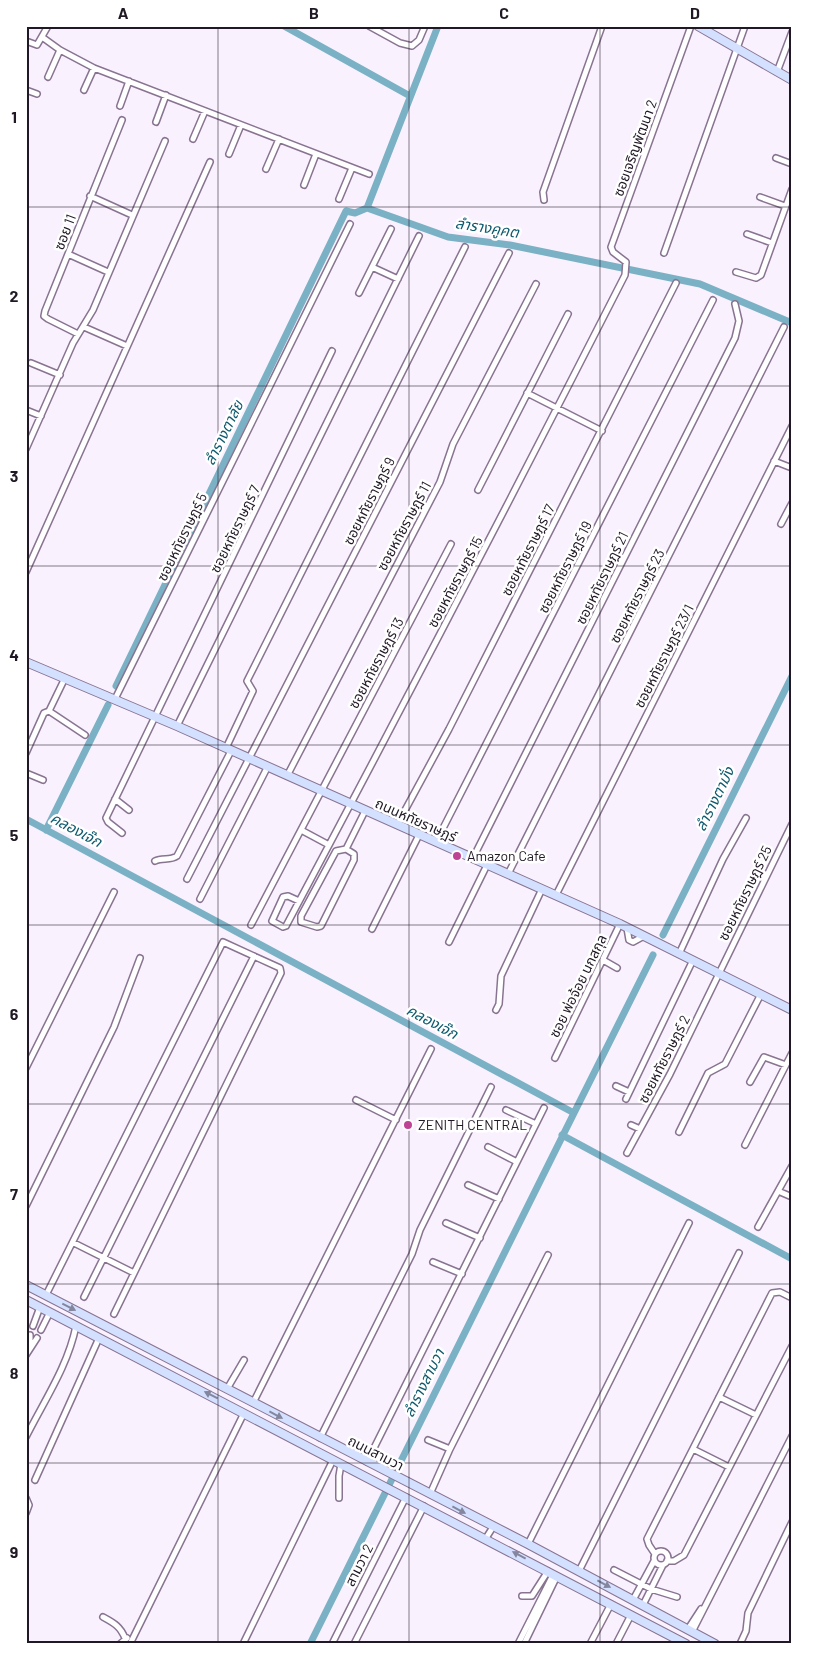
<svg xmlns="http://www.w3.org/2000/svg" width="818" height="1670" viewBox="0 0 818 1670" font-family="Barlow,'Noto Sans Thai',sans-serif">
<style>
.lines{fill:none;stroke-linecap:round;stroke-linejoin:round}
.canal{stroke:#7bb1c4;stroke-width:7}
.street-casing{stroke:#887491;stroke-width:8}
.secondary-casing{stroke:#887491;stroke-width:10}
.street{stroke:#fff;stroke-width:5}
.secondary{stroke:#d4e0ff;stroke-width:8}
.oneway{fill:#83869c}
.grid{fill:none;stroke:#201824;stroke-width:1;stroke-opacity:0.55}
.poi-dot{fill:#be4395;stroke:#fff;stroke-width:2}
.labels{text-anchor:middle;stroke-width:5;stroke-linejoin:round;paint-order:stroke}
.street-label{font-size:14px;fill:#201824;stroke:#fff}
.poi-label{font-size:14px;fill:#201824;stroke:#fff;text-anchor:start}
.water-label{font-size:15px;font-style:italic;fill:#0f5a6e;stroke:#fff}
.neatline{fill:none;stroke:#201824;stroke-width:2}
.grid-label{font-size:16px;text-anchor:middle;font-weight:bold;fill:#201824}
</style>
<rect width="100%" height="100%" fill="#faf1fe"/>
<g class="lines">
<path class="canal" d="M284 26 410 96
M438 26 367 208 448 237 510 245 700 284 792 323
M116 686 346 211 355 213 367 208
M26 819 574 1113 310 1644
M46 830 108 705
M663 935 792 676
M574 1113 653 955
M562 1135 792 1259"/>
<defs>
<path id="street" d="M369 26 400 43 412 46 419 40 425 26
M42 37 60 50 94 68 369 174
M26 41 37 45 48 26
M777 72 792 32
M48 77 60 50
M26 90 37 94
M84 90 94 68
M120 106 129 81
M156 122 166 95
M193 139 205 111
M229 154 241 125
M776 158 792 164
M266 169 279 139
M304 185 316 154
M90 196 132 215
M760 197 785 206
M339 199 352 168
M544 200 543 192 602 26
M747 234 772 243
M664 253 745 26
M68 254 108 272
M372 267 398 279
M736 272 756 278 761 275 792 189
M359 293 391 229
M84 327 127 346
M78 334 48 319 44 316 45 311 122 120
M31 363 60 375
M527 393 602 431
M26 410 41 416
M26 449 73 343 93 310 165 141
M774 461 792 468
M478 490 568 314
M781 524 792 503
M26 572 210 162
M115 699 350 224
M49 711 85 735
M177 726 419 236
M226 748 253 691 247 681 465 247
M26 753 44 713 49 711 65 678
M26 773 43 780
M287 776 440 482 453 444 536 284
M115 799 129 810
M397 825 449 729 676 283
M301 830 329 845
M122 833 108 822 106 818 332 351
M436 842 713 300
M346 849 354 854V860L321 926 317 927 301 922V916L336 851Z
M346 849 365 811
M473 858 735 338 739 321 735 304
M155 861C162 857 170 861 177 856L231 751
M508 874 784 327
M187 879 509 253
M556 895 792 426
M200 899 267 768
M299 901 288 896 283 897 272 921 283 927 286 926C401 710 514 493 625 275L626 262 613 252 611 247 691 26
M251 925 451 544
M627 928 629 940 633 942 644 936
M372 929 419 835
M449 942 487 865
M679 954 723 859 746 818
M603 960 617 968
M496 1010 499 1004 501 976 542 889
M555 1058 620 924
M26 1068 114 892
M750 1082 764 1057 786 1065
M616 1086 629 1092
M626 1099 693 960
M356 1100 396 1120
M506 1110 536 1124
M631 1125 640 1129
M679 1132 708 1073 725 1064 761 994
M745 1145 792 1053
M488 1147 517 1162
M627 1153 670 1074 792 824
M468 1185 499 1199
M778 1191 792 1197
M26 1206 114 1027 140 958
M446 1223 480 1238
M758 1227 792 1166
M74 1243 134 1273
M433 1262 462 1274
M46 1295 223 942 280 968 281 973 114 1314
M84 1297 254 956
M33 1326 40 1307
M41 1330 50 1312
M30 1347V1335
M26 1355 37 1338
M227 1389 244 1360
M719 1397 756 1415
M253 1403 431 1049
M26 1437C44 1401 68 1366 76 1326
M320 1438 412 1254 420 1230 491 1087
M428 1440 450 1449 430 1494
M450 1449 548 1255
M693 1449 729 1467
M367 1462 544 1108
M35 1480 99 1338
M26 1498 29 1505 26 1513
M339 1498V1476L341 1464
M486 1538 493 1527
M528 1544 689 1223
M654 1558a7 7 0 1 1 14 0a7 7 0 1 1-14 0Z
M655 1554 649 1545 647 1539 772 1293 780 1292 792 1298
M667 1561H674L684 1555 792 1346
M614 1570 651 1589 677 1597
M579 1571 739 1253
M522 1596H532L548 1571
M633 1600 654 1561
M643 1605 663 1565
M103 1617C114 1623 120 1626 125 1638
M688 1629 701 1609
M692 1632 792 1436
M120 1644 127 1638
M130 1644 244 1413
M243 1644 333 1460
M332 1644 406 1497
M354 1644 424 1506
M518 1644 553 1575
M524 1644 557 1576
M590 1644 611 1604
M616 1644 631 1615
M740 1644 746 1631 748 1613 792 1522"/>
<path id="secondary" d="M698 26 792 80
M26 662 177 726 620 924 792 1010
M26 1285 528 1544 715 1644
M26 1300 686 1644"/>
</defs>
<use href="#street" class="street-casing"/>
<use href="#secondary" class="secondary-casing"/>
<use href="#street" class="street"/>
<use href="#secondary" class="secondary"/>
</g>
<defs><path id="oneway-solid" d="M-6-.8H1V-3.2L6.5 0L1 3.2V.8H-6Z" transform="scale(1.25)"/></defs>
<g class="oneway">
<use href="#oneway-solid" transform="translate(69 1307) rotate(27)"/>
<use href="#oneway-solid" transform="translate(211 1395) rotate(-153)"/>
<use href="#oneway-solid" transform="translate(276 1415) rotate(28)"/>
<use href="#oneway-solid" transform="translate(459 1510) rotate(28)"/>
<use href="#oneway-solid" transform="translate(519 1555) rotate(-152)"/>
<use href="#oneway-solid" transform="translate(604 1584) rotate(28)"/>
</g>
<path class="grid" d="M218 26V1644M409 26V1644M600 26V1644M26 207H792M26 386H792M26 566H792M26 745H792M26 925H792M26 1104H792M26 1284H792M26 1463H792"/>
<g class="poi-dot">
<circle cx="457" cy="856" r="5"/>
<circle cx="408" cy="1125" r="5"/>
</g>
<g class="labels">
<g class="street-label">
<text transform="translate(635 148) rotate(-70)" y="5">ซอยเจริญพัฒนา 2</text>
<text transform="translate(65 232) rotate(-69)" y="5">ซอย 11</text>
<text transform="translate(369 501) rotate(-63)" y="5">ซอยหทัยราษฎร์ 9</text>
<text transform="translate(404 526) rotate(-62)" y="5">ซอยหทัยราษฎร์ 11</text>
<text transform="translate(235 529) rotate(-64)" y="5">ซอยหทัยราษฎร์ 7</text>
<text transform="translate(182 537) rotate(-64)" y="5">ซอยหทัยราษฎร์ 5</text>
<text transform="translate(528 550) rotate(-63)" y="5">ซอยหทัยราษฎร์ 17</text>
<text transform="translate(565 567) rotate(-63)" y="5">ซอยหทัยราษฎร์ 19</text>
<text transform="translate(602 578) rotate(-64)" y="5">ซอยหทัยราษฎร์ 21</text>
<text transform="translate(455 582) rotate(-62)" y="5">ซอยหทัยราษฎร์ 15</text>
<text transform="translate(637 596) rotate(-63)" y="5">ซอยหทัยราษฎร์ 23</text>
<text transform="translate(664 656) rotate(-63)" y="5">ซอยหทัยราษฎร์ 23/1</text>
<text transform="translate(376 663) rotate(-62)" y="5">ซอยหทัยราษฎร์ 13</text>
<text transform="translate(416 820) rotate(24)" y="5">ถนนหทัยราษฎร์</text>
<text transform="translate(745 893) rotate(-64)" y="5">ซอยหทัยราษฎร์ 25</text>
<text transform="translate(578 986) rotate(-64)" y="5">ซอย พ่อจ้อย นกสกุล</text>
<text transform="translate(664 1059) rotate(-63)" y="5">ซอยหทัยราษฎร์ 2</text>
<text transform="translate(376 1453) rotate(27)" y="5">ถนนสามวา</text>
<text transform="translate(359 1565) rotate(-63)" y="5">สามวา 2</text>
</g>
<g class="poi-label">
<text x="467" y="861">Amazon Cafe</text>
<text x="418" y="1130">ZENITH CENTRAL</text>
</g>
<g class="water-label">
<text transform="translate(487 228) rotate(9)" y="5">ลำรางคูคต</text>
<text transform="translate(224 433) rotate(-64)" y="5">ลำรางตาลัย</text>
<text transform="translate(715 799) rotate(-64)" y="5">ลำรางตามั่ง</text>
<text transform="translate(76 830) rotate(28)" y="5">คลองเจ๊ก</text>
<text transform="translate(432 1022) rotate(28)" y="5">คลองเจ๊ก</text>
<text transform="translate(424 1383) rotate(-64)" y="5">ลำรางสามวา</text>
</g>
</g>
<rect width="818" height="1670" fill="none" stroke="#ffffff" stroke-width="55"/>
<rect x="28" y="28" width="762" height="1614" class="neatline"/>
<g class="grid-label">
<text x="123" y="19">A</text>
<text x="314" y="19">B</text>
<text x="504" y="19">C</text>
<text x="695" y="19">D</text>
<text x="14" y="123">1</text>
<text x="14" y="302">2</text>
<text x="14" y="482">3</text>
<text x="14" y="661">4</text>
<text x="14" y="841">5</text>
<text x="14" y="1020">6</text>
<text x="14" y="1200">7</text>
<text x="14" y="1379">8</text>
<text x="14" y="1558">9</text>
</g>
</svg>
